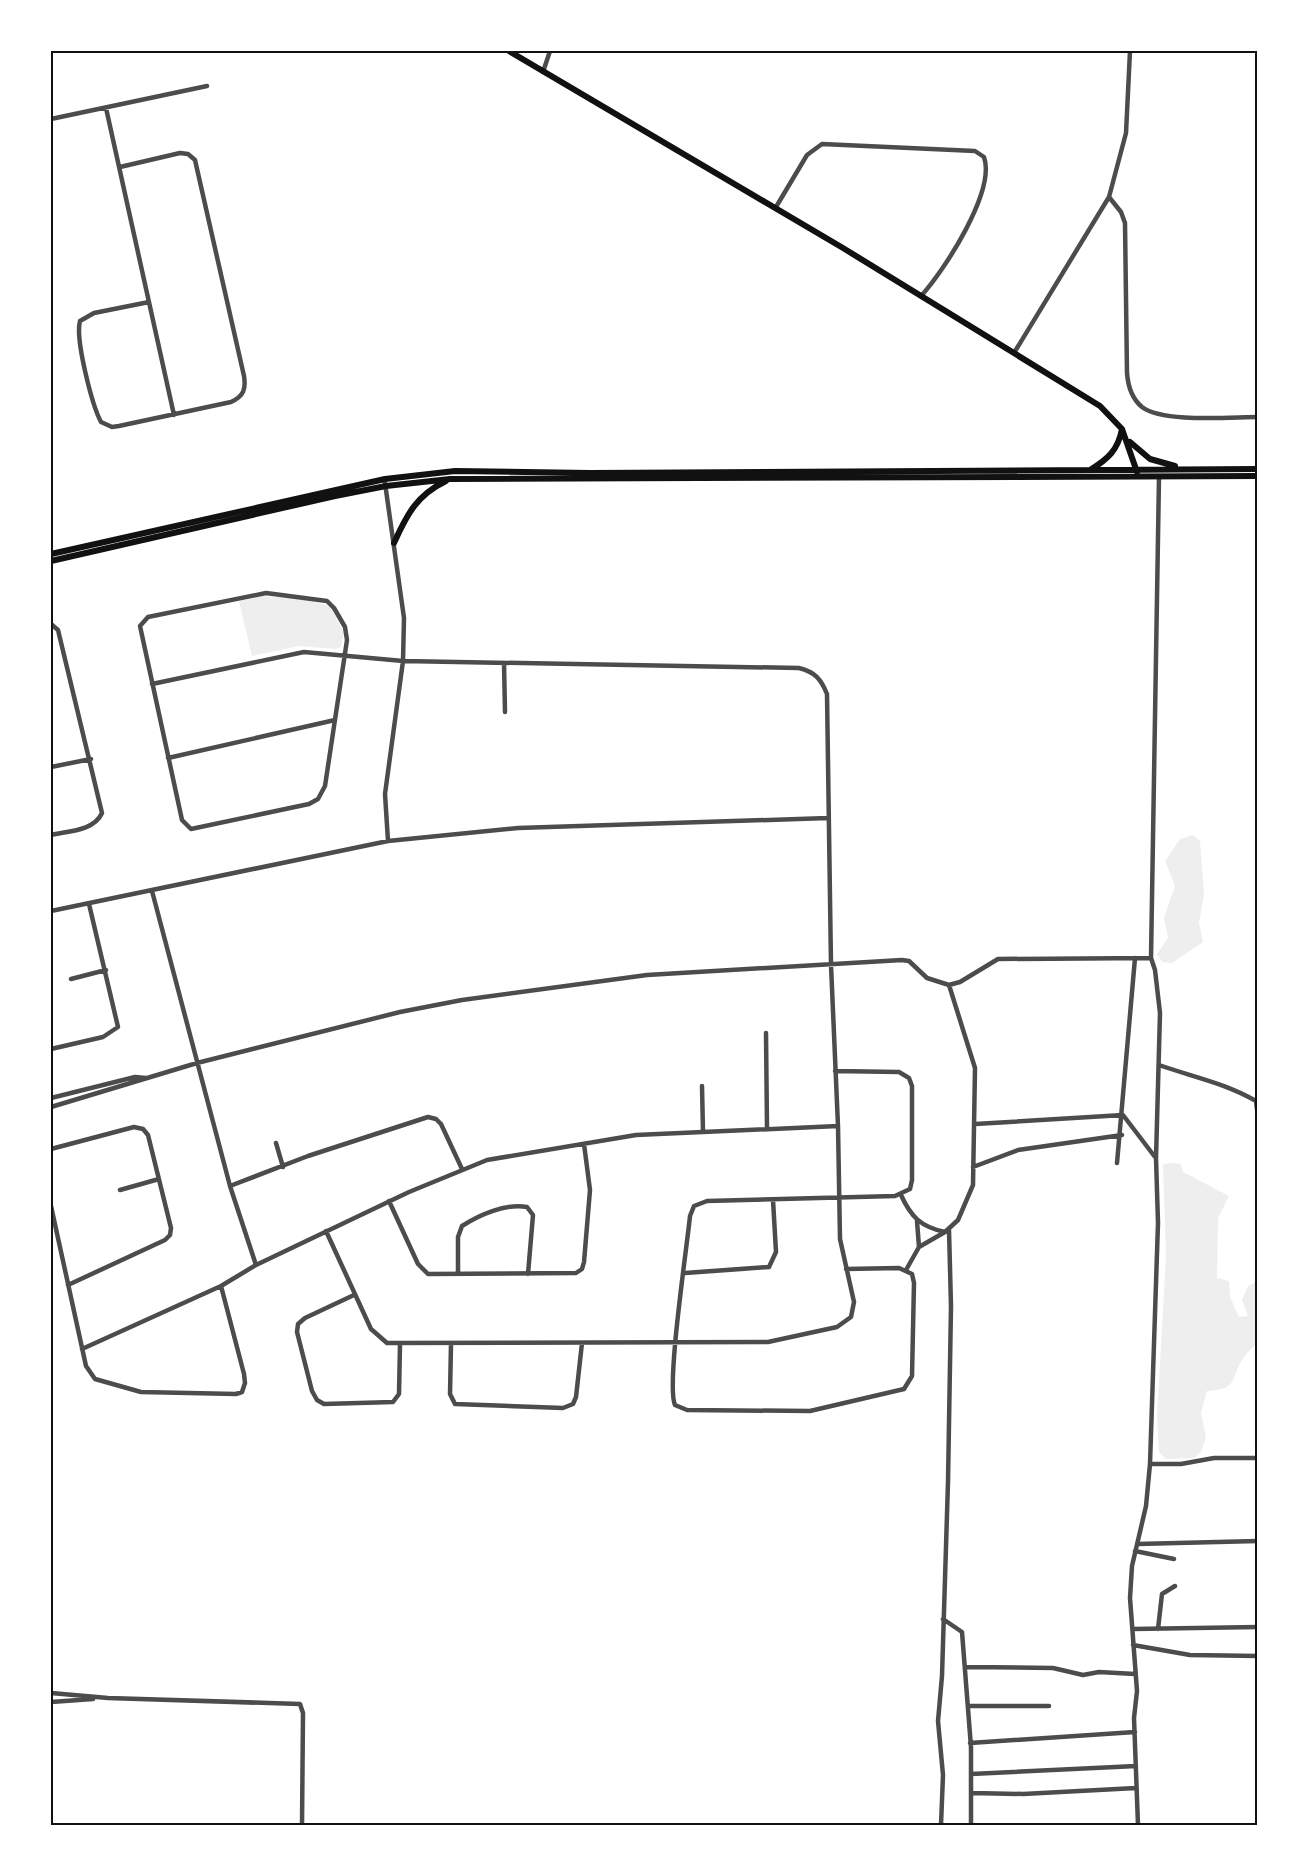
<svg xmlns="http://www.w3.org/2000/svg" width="1309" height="1876" viewBox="0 0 1309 1876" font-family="'Alegreya Sans',sans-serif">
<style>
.green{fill:#eee}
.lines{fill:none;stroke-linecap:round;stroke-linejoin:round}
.minor{stroke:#4c4c4c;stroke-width:4.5}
.secondary{stroke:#111;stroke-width:6}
.neatline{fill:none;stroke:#111;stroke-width:2}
</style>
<rect width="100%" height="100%" fill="#fff"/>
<path class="green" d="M259 596 300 598 330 606 344 633 341 647 335 649 299 646 252 656 239 601Z
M1193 835 1200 841 1204 894 1199 923 1203 942 1172 963 1162 962 1157 954 1168 938 1164 918 1175 886 1165 861 1180 839Z
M1173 1163 1181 1164 1183 1172 1229 1196 1218 1218 1217 1278 1229 1281 1230 1297 1239 1317 1248 1316 1242 1300 1248 1286 1258 1281V1342C1254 1347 1248 1351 1245 1356 1229 1377 1241 1389 1207 1391L1201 1413 1206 1437 1201 1452 1194 1458 1166 1459 1159 1452 1157 1417 1166 1256 1163 1164Z"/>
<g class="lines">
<path class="minor" d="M543 72 550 51
M106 108 174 415
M51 119 207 86
M120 167 180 153 188 154 195 160 244 376C246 389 244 396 231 402L119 426 112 427 101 422C92 405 75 339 80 321L94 313 149 302
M1109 197 1121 212 1125 223 1127 373C1128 386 1131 398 1142 407 1163 423 1230 417 1258 417
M776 207 807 155 822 144 975 151 984 157C996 191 944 271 921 296
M1014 353 1109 197 1126 133 1130 51
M385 483 404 618 403 661 385 794 388 841
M266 593 327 601 334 608 345 627 347 640 325 786 318 799 309 804 191 829 182 820 140 626 148 617Z
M51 624 58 630 102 813C94 831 68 831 51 835
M504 663 505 712
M152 684 304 652 403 661 799 668C815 672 821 679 827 694L831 965 838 1126 840 1239 854 1302 851 1317 837 1327 768 1342 387 1343 371 1329 326 1231
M168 758 335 720
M51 767 91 759
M152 891 230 1186 256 1265
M51 911 388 841 518 828 828 818
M71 979 106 970
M766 1033 767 1129
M51 1049 103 1037 118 1027 89 904
M1159 1065C1193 1077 1225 1083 1256 1101L1258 1117
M835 1071 899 1072 909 1078 912 1086V1180L910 1189 895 1196 707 1201 694 1206 690 1216C687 1247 666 1386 675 1405L687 1410 810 1411 904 1389 912 1376 914 1283 912 1274 899 1268 846 1269
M702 1086 703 1132
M51 1098 135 1077 146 1078
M51 1107 197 1063 400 1012 462 1000 647 975 902 960 909 961 927 978 949 985 960 982 998 959 1151 958
M975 1124 1123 1115 1155 1157
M276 1143 283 1167
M51 1149 134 1127 143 1129 148 1135 171 1228 170 1235 165 1240 68 1285
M1117 1163 1135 958
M973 1167 1018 1150 1122 1135
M230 1186 308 1156 428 1117 436 1119 441 1124 462 1169
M120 1190 159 1179
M901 1195C911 1217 921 1227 945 1232
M389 1201 418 1264 428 1274 576 1273 582 1269 584 1262 590 1190 584 1144
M51 1206 86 1366 95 1379 141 1392 236 1394 242 1392 245 1383 244 1374 221 1286
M917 1221 919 1247
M906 1270 919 1247 945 1232 958 1220 973 1185 975 1068 949 985
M685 1273 769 1267 776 1252 773 1200
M458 1274V1237L462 1226C479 1215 506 1203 527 1207L533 1215 528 1274
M354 1295 305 1318 298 1324 297 1332 312 1391 317 1400 324 1404 393 1402 399 1394 400 1344
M451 1344 450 1394 455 1404 563 1408 573 1404 576 1397 582 1343
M82 1349 221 1286 256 1265 409 1192 487 1160 636 1135 838 1126
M1150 1464H1181L1214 1458H1258
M1137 1544 1258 1541
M1135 1551 1174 1559
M943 1619 962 1632 971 1747V1825
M1133 1629 1258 1627
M1158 1629 1162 1594 1175 1586
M1133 1645 1190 1655 1258 1656
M966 1667 1053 1668 1083 1675 1099 1672 1135 1674
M51 1693 108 1698 300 1704 303 1713 302 1825
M51 1702 93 1699
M969 1706H1049
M970 1743 1135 1732
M971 1774 1136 1766
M972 1793 1023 1794 1136 1788
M941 1825 943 1775 938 1721 942 1676 948 1482 951 1306 949 1230
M1138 1825 1134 1718 1137 1691 1130 1598 1132 1566 1146 1506 1150 1464 1158 1223 1156 1158 1160 1013 1155 970 1151 958 1159 477"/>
<path class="secondary" d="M509 51 843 248 1100 406 1122 429 1137 472
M1130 442 1150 459 1175 466
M1090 470C1108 459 1118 450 1122 429
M394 543C407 514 417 495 446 481
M51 554 385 479 455 471 590 473 1258 469
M51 561 335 496 386 486 450 479 1258 476"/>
</g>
<rect width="1309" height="1876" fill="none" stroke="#ffffff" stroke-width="105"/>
<rect x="52" y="52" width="1204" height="1772" class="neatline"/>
</svg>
